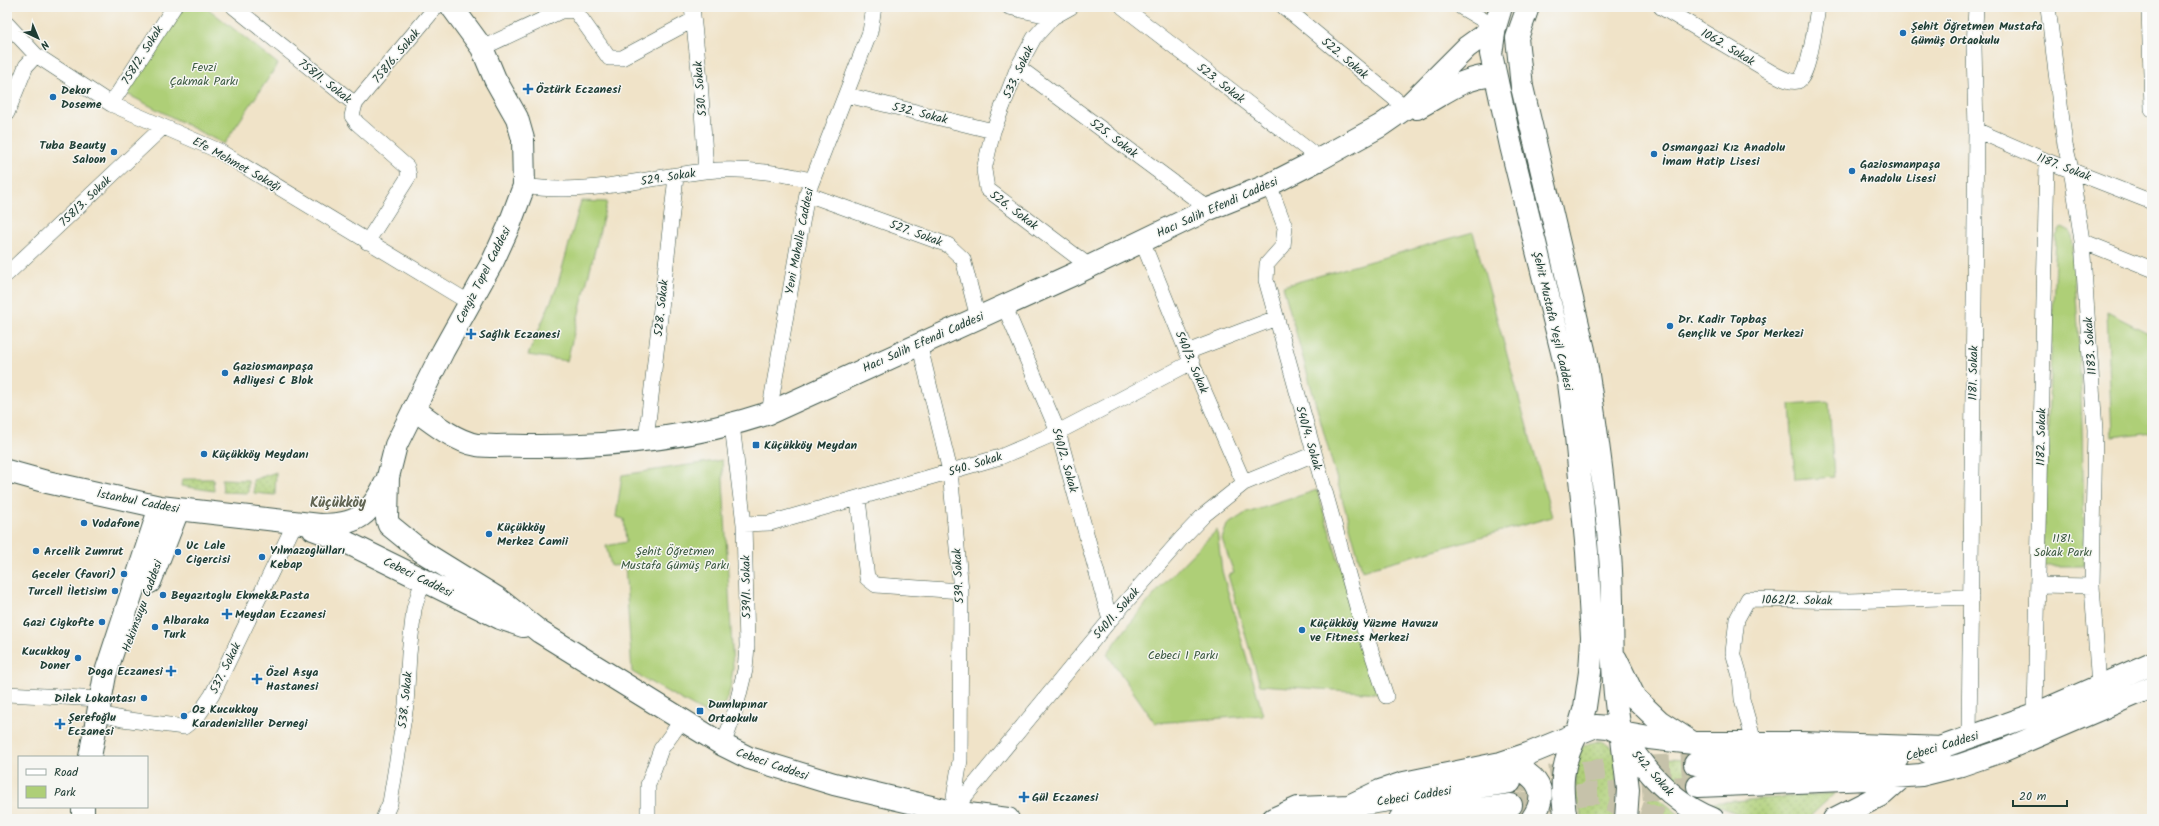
<svg xmlns="http://www.w3.org/2000/svg" width="2159" height="826" viewBox="0 0 2159 826" font-family="Kalam,sans-serif">
<style>
.grass{fill:url(#grass-dots);stroke:#668656}
.park{fill:#aecf77;stroke:#668656}
.lines{fill:none;stroke-linecap:round;stroke-linejoin:round}
.primary-tunnel{stroke:#c6c2aa;stroke-width:22;stroke-dasharray:22 11;stroke-linecap:butt}
.minor-casing{stroke:#3e564a;stroke-width:16}
.secondary-casing{stroke:#3e564a;stroke-width:24}
.primary-casing{stroke:#3e564a;stroke-width:24}
.minor{stroke:#fff;stroke-width:15}
.secondary{stroke:#fff;stroke-width:22}
.primary{stroke:#fff;stroke-width:22}
.poi-dot{fill:#1f6fb2;stroke:#f6f6f2;stroke-width:1.5}
.labels{text-anchor:middle;stroke-width:3;stroke-linejoin:round;paint-order:stroke}
.poi-label{font-size:12px;font-weight:bold;fill:#1f3d34;stroke:#f6f6f2;text-anchor:start}
.street-label{font-size:12px;fill:#1f3d34;stroke:#f6f6f2}
.park-label{font-size:12px;fill:#3c5a41;stroke:#f6f6f2}
.quarter-label{font-size:14px;font-weight:bold;fill:#606452;stroke:#f6f6f2}
</style>
<defs>
<pattern id="grass-dots" width="8" height="8" patternUnits="userSpaceOnUse"><rect width="8" height="8" fill="#aecf77"/><path d="M2 2h.1M6 6h.1" fill="none" stroke="#8da962" stroke-width="1.8" stroke-linecap="round"/></pattern>
</defs>
<rect width="100%" height="100%" fill="#f6f6f2"/>
<filter id="ink" filterUnits="userSpaceOnUse"><feTurbulence type="fractalNoise" baseFrequency=".025" numOctaves="2"/><feDisplacementMap in="SourceGraphic" scale="8" xChannelSelector="R" yChannelSelector="G"/><feConvolveMatrix kernelMatrix="1 2 1 2 8 2 1 2 1" color-interpolation-filters="sRGB"/></filter>
<filter id="wash" filterUnits="userSpaceOnUse"><feTurbulence type="fractalNoise" baseFrequency=".012" numOctaves="4" result="noise"/><feDisplacementMap in="SourceGraphic" scale="16" xChannelSelector="R" yChannelSelector="G"/><feGaussianBlur stdDeviation="0.9" result="paint"/><feColorMatrix in="noise" values="0 0 0 0 0 0 0 0 0 0 0 0 0 0 0 0 0 1.4 0 .05"/><feComposite in="paint" operator="in"/></filter>
<g filter="url(#wash)">
<rect width="100%" height="100%" fill="#f0e3c8"/>
<path class="grass" d="M276 472 275 495 254 493 253 480Z
M182 479H213L214 491 181 486Z
M222 479 248 480V493L223 492Z
M1601 741 1608 744 1617 752V819H1583C1575 804 1571 764 1581 749 1585 743 1594 742 1601 741Z
M1663 758 1693 759 1696 797 1676 781 1660 762Z
M1652 793 1685 819H1644L1649 794Z
M1835 793 1807 819H1752L1709 803Z"/>
<path class="park" d="M183 7H206L278 64 224 144 125 93Z
M581 201 607 202 567 361 528 355 557 287Z
M2062 227 2070 231 2071 236C2082 346 2083 455 2084 566H2042L2056 236Z
M1473 232 1552 517 1362 570 1283 286Z
M2107 312 2152 335V432L2112 437Z
M1829 402 1834 477 1795 480 1790 405Z
M722 460 733 667 730 690 724 705 707 714 632 672 625 565 611 566 606 546 626 542 624 519 616 517 622 475Z
M1317 490 1379 693 1260 685 1228 575 1234 573 1222 539 1227 525 1244 514Z
M1217 530 1222 571 1263 715 1155 723 1107 654C1139 609 1177 568 1217 530Z"/>
</g>
<g filter="url(#ink)">
<g class="lines">
<path class="primary-tunnel" d="M1517 781 1607 769 1695 764
M1609 801 1661 819
M1511 805 1587 794 1698 786"/>
<defs>
<path id="minor" d="M234 7 355 104 352 116 357 123 407 167 409 176 367 242
M692 7 700 80 706 171
M1009 7 1053 17
M1071 7 1053 17 1034 38 1018 67 993 131 984 170 987 189 1089 266
M1123 7 1320 159
M1284 7 1406 108
M1461 7 1495 27
M1661 7 1774 74C1780 77 1790 83 1798 81 1809 77 1816 20 1818 7
M2048 7 2065 145 2071 169 2082 241 2095 430 2092 586 2099 687
M2149 7 2152 109
M7 24 36 55 111 104 219 151 470 303
M482 48 561 11 575 10 609 58H622L693 20
M1018 67 1209 209
M847 95 993 131
M111 104 174 7
M355 104 436 7
M7 113 26 66 36 55
M1976 130 2047 161 2152 202
M1269 185 1285 227 1283 246 1267 264 1266 280 1359 614 1386 696
M524 186C585 196 645 178 705 171 741 167 777 172 811 180
M807 194 948 245 963 259 978 318
M1142 241 1187 352 1244 483
M2082 241 2152 269
M7 274 162 128
M1004 305 1058 432 1110 620
M919 343 950 471 961 591 960 760 952 811
M1187 352 1276 318
M769 413 807 194 870 32 874 7
M646 440 676 177
M858 499 867 578 876 585 961 591
M744 524 770 523 1000 457 1058 432 1192 362
M2038 585 2092 586
M7 694 100 699
M97 713 122 719 184 727 197 717 212 695 295 523
M2035 714 2047 161
M1969 739 1976 130 1974 47 1976 7
M1754 742 1742 699 1740 676 1733 652 1737 619 1748 599 1848 601 1971 597
M723 745 734 715 745 670 747 646 744 524 732 425
M948 817 1110 620 1182 538 1204 515 1244 483 1314 454
M383 819 390 803 406 705 409 654 414 609 423 579
M648 819V785L661 749 682 720"/>
<path id="secondary" d="M1501 7 1495 27 1491 54 1511 146 1568 376 1576 436 1587 552 1592 638 1590 672 1585 707 1577 734
M1528 7 1517 38 1522 87 1584 350C1595 418 1605 486 1610 555 1615 614 1608 674 1621 733
M1417 108C1446 93 1460 78 1495 75
M414 409C431 422 455 441 477 445 492 447 510 445 526 446 607 447 691 439 769 413L1072 275 1209 209 1269 185 1320 159 1380 126 1406 108 1467 47 1495 27
M1616 659 1635 698 1659 721 1693 743"/>
<path id="primary" d="M452 7 482 48 495 79 517 118 523 139 524 186 509 226 493 261 443 351 396 445 388 477 387 519 389 525 421 551 497 598 540 632 723 745 749 758 834 784 952 812 1008 819
M7 471 47 482 160 507 320 525C358 525 370 515 386 482
M313 529 342 540 500 618 523 626
M150 582 178 510
M1621 733C1643 769 1672 803 1713 819
M1622 739 1628 789 1626 819
M1928 752 2035 714 2152 663
M90 757 105 675 160 507
M1501 763C1530 770 1554 787 1532 819
M1695 764 1897 758
M1698 786 1868 779 1921 775 1961 765 2002 751 2152 687
M1349 806 1380 791 1404 783 1501 763 1528 754 1596 726 1608 727 1621 733 1649 738 1693 743H1801L1943 748
M83 819V807
M1273 819 1298 808 1349 806 1510 782
M1400 819 1511 805
M1566 819C1560 785 1561 765 1577 734
M1834 819 1883 794 1902 777"/>
</defs>
<use href="#minor" class="minor-casing"/>
<use href="#secondary" class="secondary-casing"/>
<use href="#primary" class="primary-casing"/>
<use href="#minor" class="minor"/>
<use href="#secondary" class="secondary"/>
<use href="#primary" class="primary"/>
</g>
</g>
<g class="poi-dot">
<circle cx="1903" cy="33" r="4"/>
<path d="M526 83h4v4h4v4h-4v4h-4v-4h-4v-4h4z"/>
<circle cx="53" cy="97" r="4"/>
<circle cx="114" cy="152" r="4"/>
<circle cx="1654" cy="154" r="4"/>
<circle cx="1852" cy="171" r="4"/>
<circle cx="1670" cy="326" r="4"/>
<path d="M469 328h4v4h4v4h-4v4h-4v-4h-4v-4h4z"/>
<circle cx="225" cy="373" r="4"/>
<rect x="752" y="441" width="8" height="8" rx="2"/>
<circle cx="204" cy="454" r="4"/>
<circle cx="84" cy="523" r="4"/>
<circle cx="489" cy="534" r="4"/>
<circle cx="36" cy="551" r="4"/>
<circle cx="178" cy="552" r="4"/>
<circle cx="262" cy="557" r="4"/>
<circle cx="124" cy="574" r="4"/>
<circle cx="115" cy="591" r="4"/>
<circle cx="163" cy="595" r="4"/>
<path d="M225 608h4v4h4v4h-4v4h-4v-4h-4v-4h4z"/>
<circle cx="102" cy="622" r="4"/>
<circle cx="155" cy="627" r="4"/>
<circle cx="1302" cy="630" r="4"/>
<circle cx="78" cy="658" r="4"/>
<path d="M169 665h4v4h4v4h-4v4h-4v-4h-4v-4h4z"/>
<path d="M255 673h4v4h4v4h-4v4h-4v-4h-4v-4h4z"/>
<circle cx="144" cy="698" r="4"/>
<rect x="696" y="707" width="8" height="8" rx="2"/>
<circle cx="184" cy="716" r="4"/>
<path d="M58 718h4v4h4v4h-4v4h-4v-4h-4v-4h4z"/>
<path d="M1022 791h4v4h4v4h-4v4h-4v-4h-4v-4h4z"/>
</g>
<g class="labels">
<g class="poi-label">
<text x="1911" y="30">Şehit Öğretmen Mustafa<tspan x="1911" dy="14">Gümüş Ortaokulu</tspan></text>
<text x="536" y="93">Öztürk Eczanesi</text>
<text x="61" y="94">Dekor<tspan x="61" dy="14">Doseme</tspan></text>
<text x="106" y="149" text-anchor="end">Tuba Beauty<tspan x="106" dy="14">Saloon</tspan></text>
<text x="1662" y="151">Osmangazi Kız Anadolu<tspan x="1662" dy="14">İmam Hatip Lisesi</tspan></text>
<text x="1860" y="168">Gaziosmanpaşa<tspan x="1860" dy="14">Anadolu Lisesi</tspan></text>
<text x="1678" y="323">Dr. Kadir Topbaş<tspan x="1678" dy="14">Gençlik ve Spor Merkezi</tspan></text>
<text x="479" y="338">Sağlık Eczanesi</text>
<text x="233" y="370">Gaziosmanpaşa<tspan x="233" dy="14">Adliyesi C Blok</tspan></text>
<text x="764" y="449">Küçükköy Meydan</text>
<text x="212" y="458">Küçükköy Meydanı</text>
<text x="92" y="527">Vodafone</text>
<text x="497" y="531">Küçükköy<tspan x="497" dy="14">Merkez Camii</tspan></text>
<text x="186" y="549">Uc Lale<tspan x="186" dy="14">Cigercisi</tspan></text>
<text x="270" y="554">Yılmazoglulları<tspan x="270" dy="14">Kebap</tspan></text>
<text x="44" y="555">Arcelik Zumrut</text>
<text x="116" y="578" text-anchor="end">Geceler (favori)</text>
<text x="107" y="595" text-anchor="end">Turcell İletisim</text>
<text x="171" y="599">Beyazıtoglu Ekmek&amp;Pasta</text>
<text x="235" y="618">Meydan Eczanesi</text>
<text x="163" y="624">Albaraka<tspan x="163" dy="14">Turk</tspan></text>
<text x="94" y="626" text-anchor="end">Gazi Cigkofte</text>
<text x="1310" y="627">Küçükköy Yüzme Havuzu<tspan x="1310" dy="14">ve Fitness Merkezi</tspan></text>
<text x="70" y="655" text-anchor="end">Kucukkoy<tspan x="70" dy="14">Doner</tspan></text>
<text x="163" y="675" text-anchor="end">Doga Eczanesi</text>
<text x="266" y="676">Özel Asya<tspan x="266" dy="14">Hastanesi</tspan></text>
<text x="136" y="702" text-anchor="end">Dilek Lokantası</text>
<text x="708" y="708">Dumlupınar<tspan x="708" dy="14">Ortaokulu</tspan></text>
<text x="192" y="713">Oz Kucukkoy<tspan x="192" dy="14">Karadenizliler Dernegi</tspan></text>
<text x="68" y="721">Şerefoğlu<tspan x="68" dy="14">Eczanesi</tspan></text>
<text x="1032" y="801">Gül Eczanesi</text>
</g>
<g class="street-label">
<text transform="translate(1728 47) rotate(31)" y="4">1062. Sokak</text>
<text transform="translate(142 55) rotate(-58)" y="4">758/2. Sokak</text>
<text transform="translate(396 56) rotate(-50)" y="4">758/6. Sokak</text>
<text transform="translate(1345 58) rotate(40)" y="4">522. Sokak</text>
<text transform="translate(1018 72) rotate(-65)" y="4">533. Sokak</text>
<text transform="translate(325 81) rotate(38)" y="4">758/1. Sokak</text>
<text transform="translate(1221 83) rotate(38)" y="4">523. Sokak</text>
<text transform="translate(700 89) rotate(-95)" y="4">530. Sokak</text>
<text transform="translate(920 113) rotate(14)" y="4">532. Sokak</text>
<text transform="translate(1114 138) rotate(37)" y="4">525. Sokak</text>
<text transform="translate(237 164) rotate(29)" y="4">Efe Mehmet Sokağı</text>
<text transform="translate(2064 167) rotate(21)" y="4">1187. Sokak</text>
<text transform="translate(668 177) rotate(-9)" y="4">529. Sokak</text>
<text transform="translate(85 201) rotate(-44)" y="4">758/3. Sokak</text>
<text transform="translate(1217 207) rotate(-24)" y="4">Hacı Salih Efendi Caddesi</text>
<text transform="translate(1014 210) rotate(37)" y="4">526. Sokak</text>
<text transform="translate(916 233) rotate(20)" y="4">527. Sokak</text>
<text transform="translate(799 241) rotate(-79)" y="4">Yeni Mahalle Caddesi</text>
<text transform="translate(483 275) rotate(-63)" y="4">Cengiz Topel Caddesi</text>
<text transform="translate(661 308) rotate(-84)" y="4">528. Sokak</text>
<text transform="translate(1553 321) rotate(77)" y="4">Şehit Mustafa Yeşil Caddesi</text>
<text transform="translate(923 342) rotate(-24)" y="4">Hacı Salih Efendi Caddesi</text>
<text transform="translate(2090 346) rotate(-94)" y="4">1183. Sokak</text>
<text transform="translate(1192 362) rotate(67)" y="4">540/3. Sokak</text>
<text transform="translate(1973 373) rotate(-89)" y="4">1181. Sokak</text>
<text transform="translate(2041 437) rotate(-89)" y="4">1182. Sokak</text>
<text transform="translate(1309 438) rotate(74)" y="4">540/4. Sokak</text>
<text transform="translate(1065 460) rotate(74)" y="4">540/2. Sokak</text>
<text transform="translate(975 464) rotate(-17)" y="4">540. Sokak</text>
<text transform="translate(138 501) rotate(11)" y="4">İstanbul Caddesi</text>
<text transform="translate(958 576) rotate(-93)" y="4">539. Sokak</text>
<text transform="translate(418 577) rotate(26)" y="4">Cebeci Caddesi</text>
<text transform="translate(746 587) rotate(-91)" y="4">539/1. Sokak</text>
<text transform="translate(1797 600) rotate(1)" y="4">1062/2. Sokak</text>
<text transform="translate(142 606) rotate(-70)" y="4">Hekimsuyu Caddesi</text>
<text transform="translate(1116 613) rotate(-49)" y="4">540/1. Sokak</text>
<text transform="translate(225 668) rotate(-64)" y="4">537. Sokak</text>
<text transform="translate(405 700) rotate(-84)" y="4">538. Sokak</text>
<text transform="translate(1942 746) rotate(-17)" y="4">Cebeci Caddesi</text>
<text transform="translate(772 764) rotate(19)" y="4">Cebeci Caddesi</text>
<text transform="translate(1653 773) rotate(48)" y="4">542. Sokak</text>
<text transform="translate(1414 796) rotate(-9)" y="4">Cebeci Caddesi</text>
</g>
<g class="park-label">
<text x="204" y="71">Fevzi<tspan x="204" dy="14">Çakmak Parkı</tspan></text>
<text x="2063" y="542">1181.<tspan x="2063" dy="14">Sokak Parkı</tspan></text>
<text x="675" y="555">Şehit Öğretmen<tspan x="675" dy="14">Mustafa Gümüş Parkı</tspan></text>
<text x="1183" y="659">Cebeci 1 Parkı</text>
</g>
<g class="quarter-label">
<text x="338" y="507">Küçükköy</text>
</g>
</g>
<rect width="2159" height="826" fill="none" stroke="#f6f6f2" stroke-width="24"/>
<rect x="18" y="756" width="130" height="52" fill="#f6f6f2" stroke="#a0aca6"/>
<rect x="26" y="769" width="20" height="6" fill="#ffffff" stroke="#a0aca6"/>
<text x="54" y="776" font-size="12" fill="#1f3d34">Road</text>
<rect x="26" y="786" width="20" height="12" fill="#aecf77" stroke="#a0aca6"/>
<text x="54" y="796" font-size="12" fill="#1f3d34">Park</text>
<g transform="translate(38 38) rotate(136)" stroke="#f6f6f2" stroke-width="3" paint-order="stroke">
<path d="M0-3L7 15L0 10L-7 15Z" fill="#1f3d34"/>
<text y="-6" font-size="11" font-weight="bold" text-anchor="middle" fill="#1f3d34">N</text>
</g>
<path d="M2013 800v6h54v-6" fill="none" stroke="#1f3d34" stroke-width="2"/>
<text x="2019" y="800" font-size="12" fill="#1f3d34" stroke="#f6f6f2" stroke-width="3" paint-order="stroke">20 m</text>
</svg>
